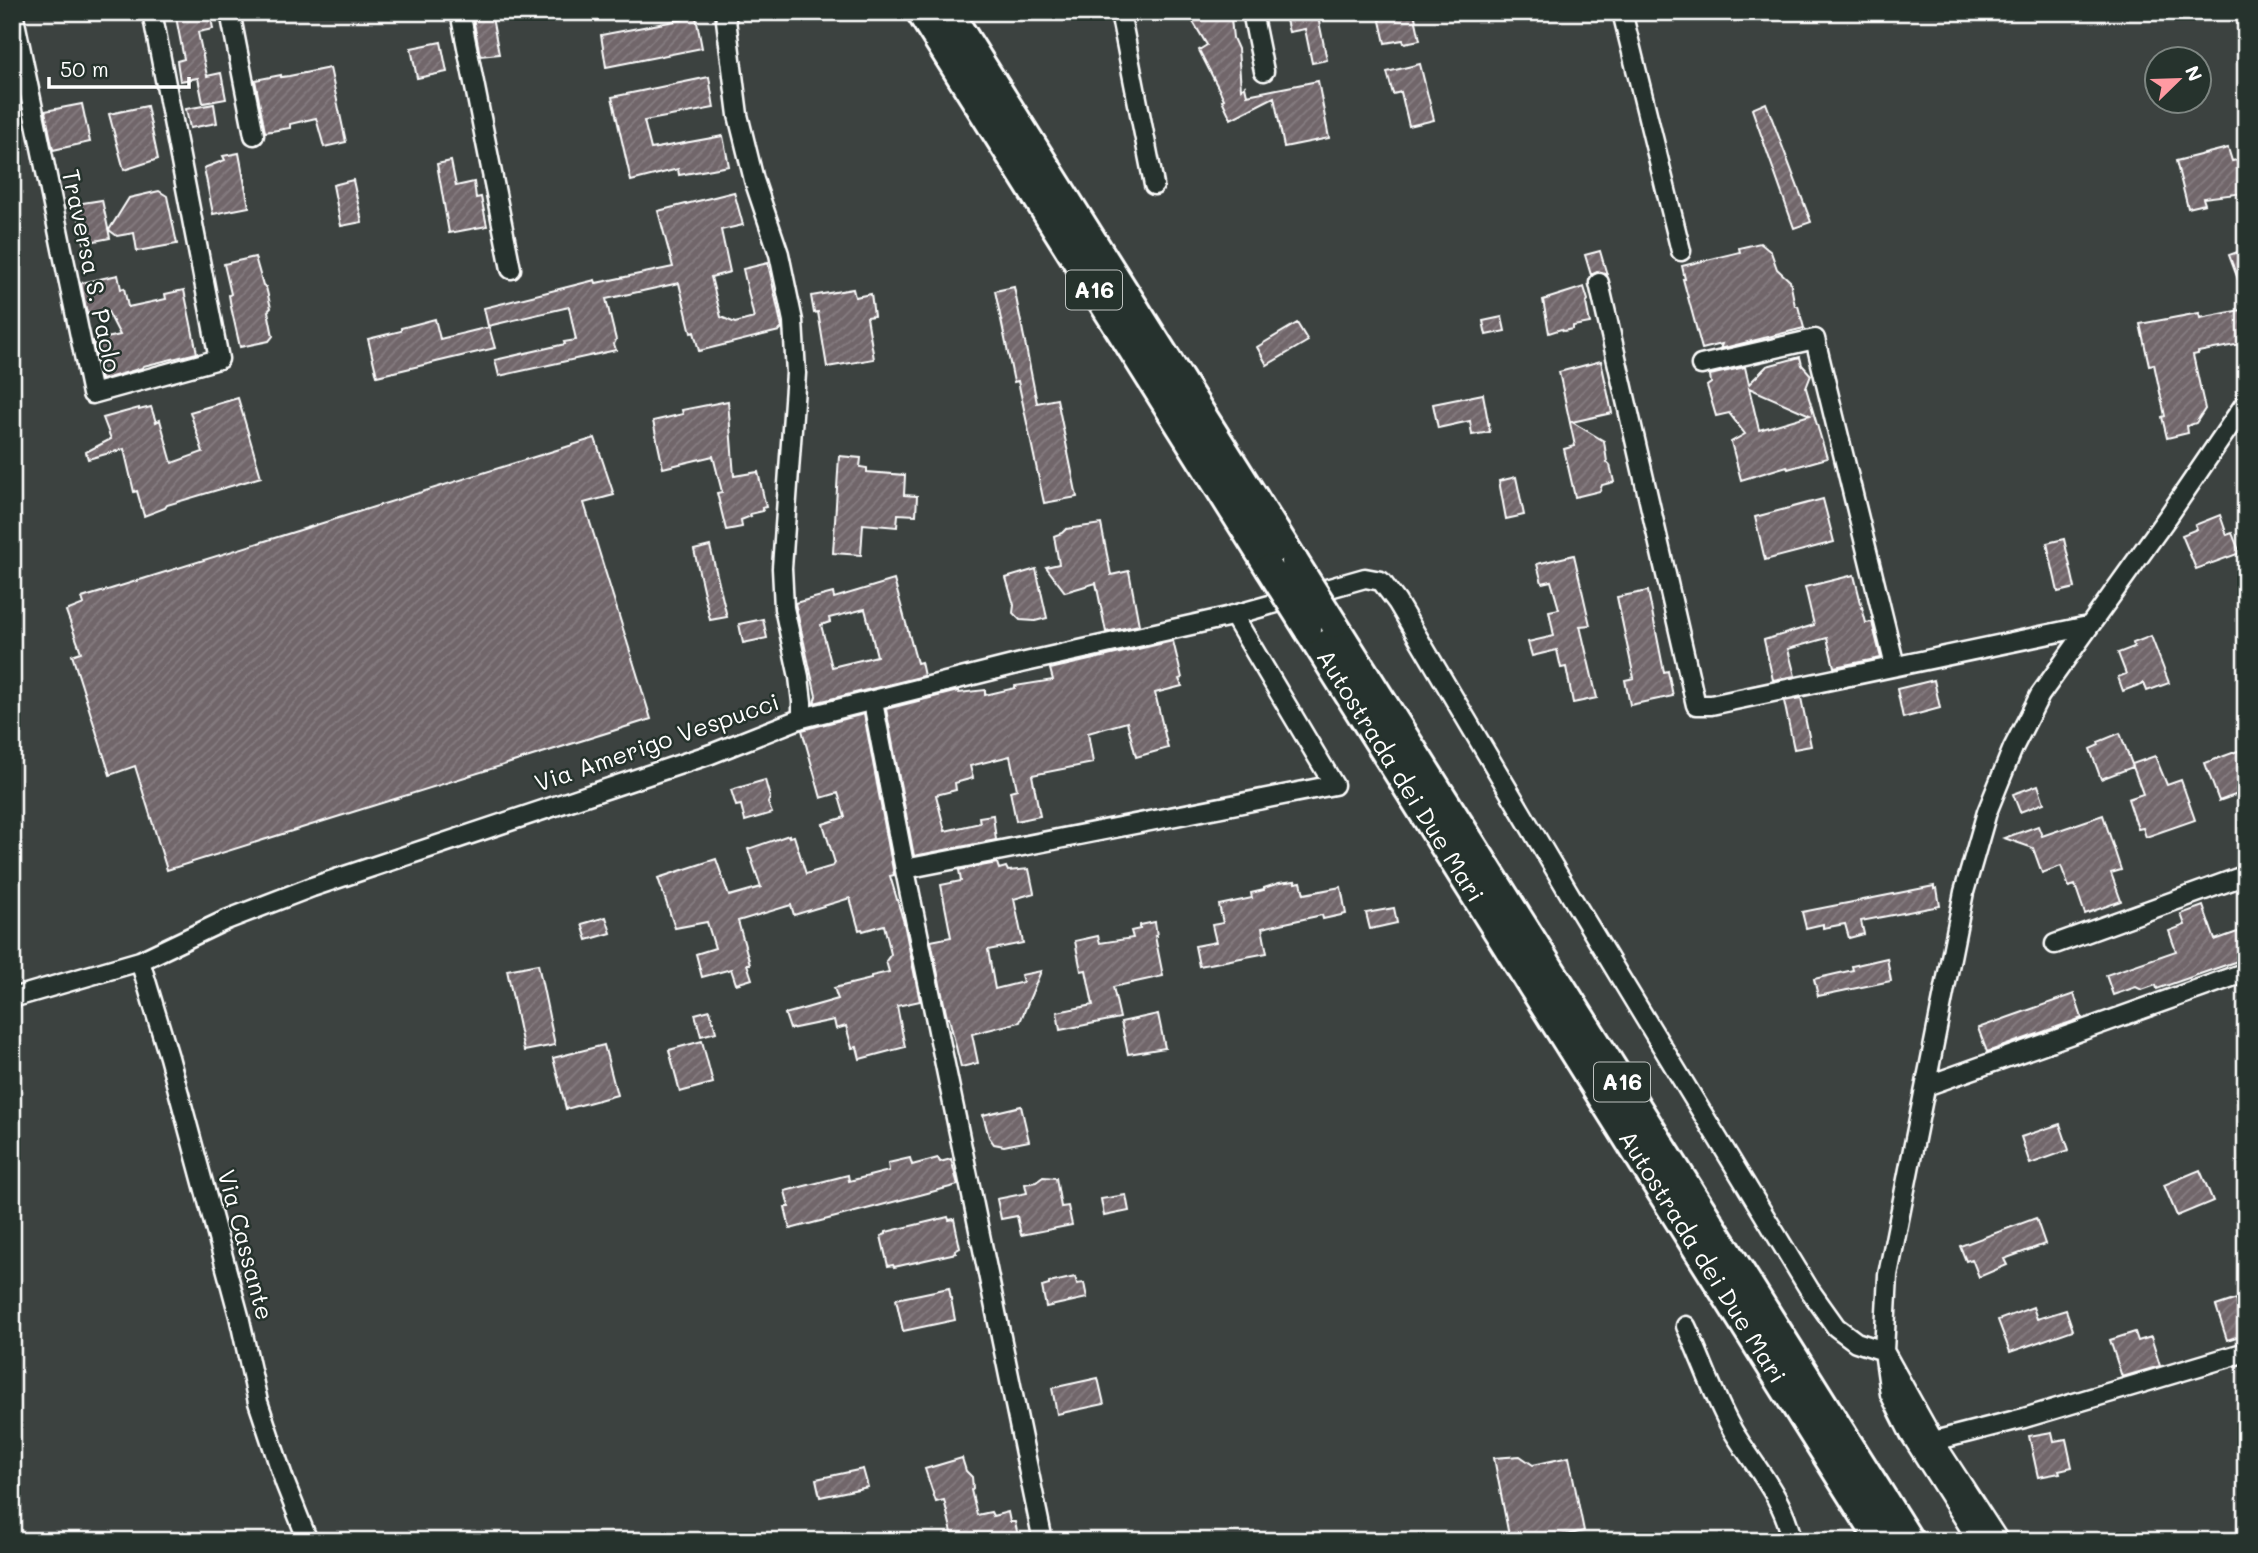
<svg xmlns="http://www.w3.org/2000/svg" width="2258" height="1553" viewBox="0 0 2258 1553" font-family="Mali,sans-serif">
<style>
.building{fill:url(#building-hatch);stroke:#fff;stroke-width:2;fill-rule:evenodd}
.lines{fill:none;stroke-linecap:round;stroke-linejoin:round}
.minor-casing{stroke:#fff;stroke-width:23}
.highway-casing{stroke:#fff;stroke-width:32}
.minor{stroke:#26332d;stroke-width:18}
.highway{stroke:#26332d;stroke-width:26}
.highway-bridge-casing{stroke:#fff;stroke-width:32;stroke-linecap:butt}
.highway-bridge{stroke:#26332d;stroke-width:26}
.labels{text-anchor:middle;stroke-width:5;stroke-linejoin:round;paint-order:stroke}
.shield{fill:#26332d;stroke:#bec2c0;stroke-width:2}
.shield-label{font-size:23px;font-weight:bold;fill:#fff}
.street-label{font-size:24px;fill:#fff;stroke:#26332d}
</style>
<defs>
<pattern id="building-hatch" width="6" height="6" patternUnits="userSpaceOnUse" patternTransform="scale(1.75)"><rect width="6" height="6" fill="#71666b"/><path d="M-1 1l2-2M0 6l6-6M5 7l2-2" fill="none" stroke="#867d81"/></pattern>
</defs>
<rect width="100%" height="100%" fill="#3c4240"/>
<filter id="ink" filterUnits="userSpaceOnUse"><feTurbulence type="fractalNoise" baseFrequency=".0143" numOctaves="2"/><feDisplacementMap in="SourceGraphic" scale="14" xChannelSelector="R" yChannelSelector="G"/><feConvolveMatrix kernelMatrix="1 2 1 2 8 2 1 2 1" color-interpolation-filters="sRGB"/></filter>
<g filter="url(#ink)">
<path class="building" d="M175 12H210L213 29 198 32 207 76 221 73 226 99 203 103 198 78 180 81 177 61 184 59Z
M472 12H491L499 54 480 56Z
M1206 12H1228L1231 19 1233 38 1238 49 1241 89 1245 86 1247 95 1318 81 1329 138 1284 147 1274 97 1231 119 1222 100 1224 99 1199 50 1207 45 1192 20Z
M1284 12H1317L1327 60 1312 63 1305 29 1289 32Z
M1378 12H1414L1420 40 1404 43 1403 40 1385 43Z
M696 17 702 48 606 67 601 35Z
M441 42 447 72 417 78 411 48Z
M1420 64 1434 120 1409 126 1401 92 1393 94 1387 72Z
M330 68 346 142 324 147 316 118 290 124V128L265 132 255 80 281 75V77L289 76Z
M709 77 714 108 644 121 651 149 723 136 729 166 679 175 678 169 631 181 612 97Z
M1766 103 1811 222 1794 228 1752 109Z
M82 104 90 142 53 150 45 111Z
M214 104 217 123 190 128 186 109Z
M147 106 158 159 124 170 109 114Z
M2228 148 2232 161 2237 160 2245 193 2203 198 2205 204 2188 208 2176 161Z
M239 153 249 207 213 214 204 168 225 160 223 156Z
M451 161 456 186 474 182 476 198 481 197 487 226 449 233 437 164Z
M353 180 362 222 341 226 333 185Z
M159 191 167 196 177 244 137 251 134 233 117 236 109 230 129 198Z
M734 192 743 225 721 230 730 272 711 277 721 317 735 323 754 318 743 269 768 263 782 328 779 331 699 351 694 332 691 333 679 283 606 299 616 340 614 344 616 350 499 376 495 360 565 344 564 342 576 340 569 307 488 326 484 308 595 280 596 283 673 267 658 211Z
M102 200 110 238 84 243 76 204Z
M1760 243 1771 252 1777 269 1790 281 1795 306H1798L1804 328 1720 349 1722 344 1702 349 1683 279H1685L1682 266 1740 252 1739 248Z
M2246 249V294L2244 295 2229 255Z
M1600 251 1607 275 1597 272 1591 275 1585 255Z
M255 257 263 285 266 287 271 308 268 311 273 336 269 341 240 347 231 307 229 295 231 294 224 264Z
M118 275 121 289 124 288 128 307 166 299 165 294 184 290 197 353 143 366 142 368 101 380 93 341 120 335 107 310 87 314 81 283Z
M1014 287 1037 403 1057 399 1077 497 1044 503 1018 381 1014 382 995 291Z
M1584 287 1588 300 1586 303 1590 323 1573 326V329L1564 331 1561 329 1549 333 1543 300Z
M853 289 855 297 871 294 874 316 867 317 874 359 827 367 818 312 814 313 811 296Z
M2246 309V343L2198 352V354L2193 355 2205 409 2196 423 2187 426 2188 433 2167 438 2162 417 2165 416 2154 364 2149 365 2140 324 2199 313 2200 318Z
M1502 317 1505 331 1486 335 1483 321Z
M435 319 440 339 489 327 495 348 377 376 368 339 401 331V328Z
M1297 323 1308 341 1267 365 1257 347Z
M1800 357 1802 365 1811 375 1806 388 1827 458 1788 469 1787 466 1741 480 1731 442 1745 434 1729 413 1716 416 1707 386 1711 383 1710 375 1745 367 1749 384 1767 366ZM1749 388 1810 415 1759 430Z
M1601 361 1612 413 1572 422 1604 441 1607 462 1610 465 1614 482 1602 485 1600 491 1575 497 1564 449 1575 446 1559 372Z
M1483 394 1490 432 1472 435 1470 421 1438 428 1433 404Z
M238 398 261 477 167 505 165 508 144 516 137 491 134 492 124 449 88 459 86 452 111 439 103 418 139 408V410L151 407 156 422 160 420 172 463 203 452 190 412Z
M728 401 734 476 758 472 766 507 762 508 763 511 750 514 751 516 741 520 742 527 726 530 717 493 722 492 713 456 663 468 653 421 683 414 682 410Z
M595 438 614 495 584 503 651 719 167 870 135 766 110 775 72 655 81 652 66 611 84 604 82 598Z
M839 456 861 458 860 467 867 468V472L905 475 904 495 917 496 916 515 898 514 897 527 863 524 861 555 833 553Z
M1516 477 1524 515 1506 519 1499 481Z
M1823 499 1834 542 1765 560 1755 517Z
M2220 515 2227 535 2232 533 2240 553 2196 569 2182 535 2197 529 2195 525Z
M1101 524 1111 575 1129 571 1139 625 1106 632 1096 583 1065 592 1046 567 1059 564 1054 536 1062 533 1066 529Z
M2064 539 2075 588 2058 592 2047 543Z
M710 546 727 617 710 620 694 550Z
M1574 555 1590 625 1580 626 1597 698 1573 703 1566 667 1561 668 1557 650 1532 656 1528 642 1554 636 1549 611 1559 609 1551 581 1542 583 1537 564Z
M1036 569 1047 618 1035 621 1020 620 1013 613 1014 605 1006 578Z
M1854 575 1866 623 1872 622 1881 658 1834 667 1827 638 1788 649 1795 676 1773 680 1764 640 1814 625 1805 587Z
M894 580 917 663 921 662 924 676 814 703 816 696 795 603 833 593 834 598ZM865 609 877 656 832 667 821 625 830 622 829 618Z
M1648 591 1664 672 1668 671 1673 696 1630 705 1625 680 1634 678 1617 597Z
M763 619 767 638 743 643 739 624Z
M2151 636 2169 683 2147 691 2144 683 2123 691 2118 677 2126 674 2118 653 2134 647 2133 643Z
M1173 641 1182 678 1179 679 1182 686 1155 693 1168 748 1136 757 1127 722 1088 733 1093 763 1032 775 1040 816 1016 821 1010 791 1017 789 1010 756 970 766 973 778 955 783 956 790 936 795 945 831 980 823 979 817 993 815 996 840 914 856 886 709 958 691 959 693 985 690V695L1015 688V686L1053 680 1050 669Z
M1934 680 1940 708 1903 718 1897 689Z
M1801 698 1811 746 1794 749 1784 701Z
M864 714 894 875 890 876 904 923 920 1001 897 1006 905 1047 860 1059 857 1047 852 1048 846 1026 836 1029 834 1020 790 1029 785 1014 838 999 834 988 871 979V976L889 972 886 961 891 954 884 925 863 931 862 929 859 930 850 898 794 915 791 905 738 921 750 964H747L752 979 736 984 731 969 702 977 696 954 715 948 707 922 675 928 658 878 716 859 729 896 761 887 748 849 789 835V837L794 836 806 874 833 866 835 863 823 824 845 817 838 793 821 798 802 730Z
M2120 733 2133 767 2101 779 2090 749 2099 745 2098 742Z
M2246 748V791L2219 801 2205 763Z
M2155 756 2167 785 2181 780 2195 820 2146 837 2143 828 2138 829 2128 799 2143 794 2132 764Z
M765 780 770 798 768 803 772 813 745 821 741 805 736 806 731 790Z
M2038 785 2044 803 2020 812 2013 794Z
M2103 815 2121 870 2111 873 2121 901 2085 914 2075 885 2069 887 2061 866 2042 873 2033 848 2004 838 2038 826 2042 836Z
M997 863 999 869 1006 867 1008 871 1029 869 1034 893 1014 899 1023 943 988 950 995 989 1023 982 1021 975 1041 971 1020 1022 972 1034 978 1063 961 1067 949 1018H947L931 941 951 937 941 885 961 881 959 870Z
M1295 881V883L1301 882 1304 894 1341 887 1346 914 1323 919 1322 915 1262 928 1267 953 1199 966 1195 946 1216 942 1212 925 1223 923 1219 905 1252 898 1251 893 1264 890V888L1279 883Z
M1934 886V889L1937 888 1940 906 1861 921 1864 934 1849 938 1845 924 1823 928V924L1806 928 1802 912Z
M2203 906 2215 940 2246 929V958L2157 989 2156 985 2142 990 2136 987 2113 995 2106 975 2176 951 2169 931 2185 925 2181 914Z
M1394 908 1397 923 1370 929 1366 913Z
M606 917 611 933 587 940 582 924Z
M1155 922 1157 936H1155L1163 976 1113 987 1120 1018 1060 1030 1057 1012 1093 1005 1086 970 1081 971 1075 941 1098 936 1100 943 1133 938 1131 931 1140 929V925Z
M1887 958 1891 981 1818 996 1814 979 1853 970 1852 966Z
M538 964 555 1045 524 1051 507 970Z
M2074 994 2082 1018 1987 1052 1978 1028Z
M710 1010 716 1032 701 1036 695 1014Z
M1158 1014 1165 1048 1128 1054 1121 1022Z
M702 1041 713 1083 680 1092 669 1050Z
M604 1045 617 1095 566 1109 553 1058Z
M1021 1106 1029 1141 1004 1146 994 1144 989 1137 983 1115Z
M2060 1124 2069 1150 2030 1164 2021 1137Z
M910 1158 912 1165 938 1158 940 1162 951 1159 958 1185 790 1229 785 1207H789L785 1191 848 1175 849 1181 889 1171 888 1163Z
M2200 1170 2213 1201 2177 1216 2164 1185Z
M1043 1177 1056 1178 1061 1207 1068 1206 1072 1225 1021 1235 1017 1216 1001 1219 997 1199 1027 1193 1025 1184 1036 1182Z
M1126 1195 1129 1211 1104 1216 1101 1199Z
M948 1217 949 1220 954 1219 960 1248 955 1251 956 1253 894 1267 893 1265 888 1266 881 1236 886 1234V1232Z
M2036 1218 2045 1244 2004 1259 2007 1265 1979 1277 1972 1259 1966 1261 1960 1246Z
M1075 1277 1077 1284 1084 1283 1087 1298 1046 1307 1042 1287 1049 1285V1283Z
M949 1288 955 1320 903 1331 896 1299Z
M2246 1296V1334L2227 1340 2216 1306Z
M2033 1307 2037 1319 2066 1310 2073 1330 2010 1352 1998 1320Z
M2135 1332 2138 1341 2151 1337 2160 1366 2122 1377 2110 1340Z
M1098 1378 1104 1404 1057 1414 1052 1388Z
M2052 1432 2054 1441 2066 1439 2072 1467 2059 1470 2060 1473 2038 1477 2029 1436Z
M1520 1456 1533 1465 1569 1457 1584 1531 1538 1541H1510L1494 1458Z
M962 1458 966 1471 972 1477 973 1488 971 1490 977 1515 991 1512 993 1516 1008 1512 1010 1522H1015L1019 1541H954L944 1500 936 1502 925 1469Z
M863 1469 868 1487 820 1497 816 1479Z"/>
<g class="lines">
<defs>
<path id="minor" d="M13 12 92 394 219 359 152 12
M230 12 254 135
M460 12 511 269
M1120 12 1154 185
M1252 12 1264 71
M1622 12 1681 251
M1599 283 1696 705H1711L2088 626
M1701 365 1815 339 1895 666
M873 702 906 875 1043 1541
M802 718 1021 663 1227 617 1365 578 1381 581 1397 602 1575 903 1809 1289 1836 1327 1856 1342 1884 1351 1934 1441 1999 1541
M905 869 1334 785 1233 615
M2055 944 2246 875
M140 961 169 1057 239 1316 258 1402 285 1483 308 1541
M12 998 140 961 226 920 312 887 711 754 802 718V702L799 677 784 608 782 568 796 373 793 321 779 254 754 180 738 115 725 12
M1926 1086 2246 972
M1686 1326C1702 1360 1714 1398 1733 1431 1754 1466 1785 1499 1792 1541
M1934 1441 2024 1418 2246 1352
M1978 1541 1910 1434 1890 1394 1884 1351 1888 1275 1964 892 1987 812 2013 748 2040 695 2169 515 2246 402"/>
<path id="highway" d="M920 12 1269 568
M949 12 1295 562
M1334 624 1910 1541
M1308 630 1880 1541"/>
</defs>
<use href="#minor" class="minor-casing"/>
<use href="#highway" class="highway-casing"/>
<use href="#minor" class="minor"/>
<use href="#highway" class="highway"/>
<defs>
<path id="highway-bridge" d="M1295 562 1334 624
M1269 568 1308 630"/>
</defs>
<use href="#highway-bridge" class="highway-bridge-casing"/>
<use href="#highway-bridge" class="highway-bridge"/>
</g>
</g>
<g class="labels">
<g class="shield">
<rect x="1066" y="270.5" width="56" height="39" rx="5"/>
<rect x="1594" y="1062.5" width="56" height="39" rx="5"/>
</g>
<g class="shield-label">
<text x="1094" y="298">A16</text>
<text x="1622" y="1090">A16</text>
</g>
<g class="street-label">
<text transform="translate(91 271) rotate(78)" y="8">Traversa S. Paolo</text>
<text transform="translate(657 743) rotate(-19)" y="8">Via Amerigo Vespucci</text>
<text transform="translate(1400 776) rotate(58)" y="8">Autostrada dei Due Mari</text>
<text transform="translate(245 1245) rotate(75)" y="8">Via Cassante</text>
<text transform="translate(1702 1257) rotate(58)" y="8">Autostrada dei Due Mari</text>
</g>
</g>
<rect width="2258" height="1553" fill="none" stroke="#26332d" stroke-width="42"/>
<rect x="21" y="21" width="2216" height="1511" fill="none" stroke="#fff" stroke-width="2.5" filter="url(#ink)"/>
<g transform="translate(2178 80) rotate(67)"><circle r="33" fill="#26332d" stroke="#7d8581" stroke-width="2"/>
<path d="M0-5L12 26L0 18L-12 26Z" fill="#ff9aa2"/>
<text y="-10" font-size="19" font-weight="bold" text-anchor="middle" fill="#ffffff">N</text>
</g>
<path d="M49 77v10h140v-10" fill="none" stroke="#ffffff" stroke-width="3.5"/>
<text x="60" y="77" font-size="21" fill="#ffffff" stroke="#26332d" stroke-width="5" paint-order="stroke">50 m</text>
</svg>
